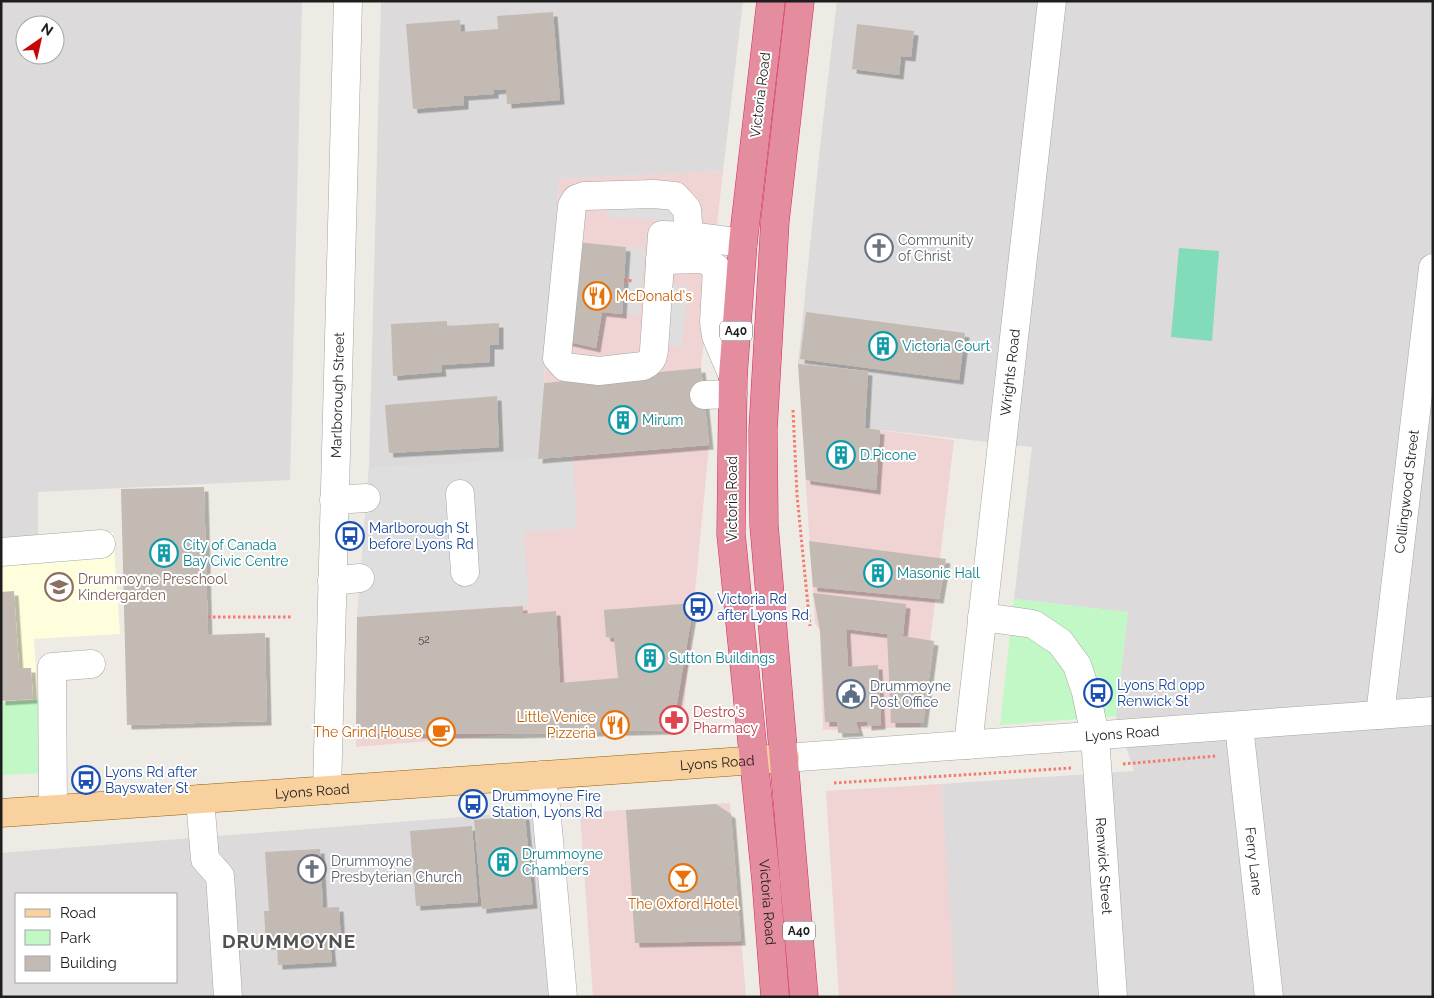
<svg xmlns="http://www.w3.org/2000/svg" width="1434" height="998" viewBox="0 0 1434 998" font-family="Raleway,sans-serif">
<style>
.residential{fill:#dcdadb;fill-rule:evenodd}
.commercial{fill:#efd4d3}
.education{fill:#fefedd}
.park{fill:#c1f8c5}
.pitch{fill:#83dcb9}
.parking{fill:#dedede}
.building{fill:#c3bab3;filter:url(#shadow)}
.lines{fill:none;stroke-linecap:round;stroke-linejoin:round}
.minor-casing{stroke:#a5a5a5;stroke-width:29}
.major-casing{stroke:#936204;stroke-width:29}
.highway-casing{stroke:#d52865;stroke-width:29}
.path{stroke:#f67a6d;stroke-width:3;stroke-dasharray:2.5 2.5;stroke-linecap:butt}
.minor{stroke:#fff;stroke-width:28}
.major{stroke:#f9d19e;stroke-width:28}
.highway{stroke:#e48d9e;stroke-width:28}
.labels{text-anchor:middle;stroke-width:4;stroke-linejoin:round;paint-order:stroke}
.number-label{font-size:11px;fill:#474543}
.shield{fill:#fff;stroke:#626262;stroke-width:1}
.shield-label{font-size:12px;font-weight:bold;fill:#1e1e1e}
.street-label{font-size:14px;fill:#1e1e1e;stroke:#fff}
.worship-label{font-size:14px;fill:#5b616d;stroke:#fff;text-anchor:start}
.food-label{font-size:14px;fill:#c56008;stroke:#fff;text-anchor:end}
.culture-label{font-size:14px;fill:#0d838f;stroke:#fff;text-anchor:start}
.transit-label{font-size:14px;fill:#164399;stroke:#fff;text-anchor:start}
.education-label{font-size:14px;fill:#785e54;stroke:#fff;text-anchor:start}
.service-label{font-size:14px;fill:#4e5e75;stroke:#fff;text-anchor:start}
.health-label{font-size:14px;fill:#be3a42;stroke:#fff;text-anchor:start}
.district-label{font-size:19px;font-weight:bold;letter-spacing:1px;fill:#515151;stroke:#fff}
</style>
<defs>
<filter id="shadow"><feDropShadow dx="4.5" dy="4.5" stdDeviation="0" flood-color="#0004"/></filter>
</defs>
<rect width="100%" height="100%" fill="#eeebe4"/>
<path class="residential" d="M1 1H302L290 480 38 492V538L1 540ZM25 25H55V55H25Z
M381 1H743L723 171 559 179 538 459 369 468Z
M837 1H1433V997H955L941 784 1134 771 1116 716 1128 612 1014 599 1032 447 865 428 798 364 821 138Z
M539 811 549 997H1V853ZM16 894H176V982H16Z"/>
<path class="commercial" d="M723 171 701 368 544 383 559 179Z
M798 364 868 371 865 428 954 440 920 727 823 730 820 631 815 623Z
M709 445 682 729 513 734 356 747 357 617 369 468 538 459Z
M941 784 956 997H839L826 791Z
M730 803 746 997H593L580 813Z"/>
<path class="education" d="M113 533 120 634 34 639 38 700 1 702V540Z"/>
<path class="park" d="M1014 599 1128 612 1116 716 1000 725Z
M38 700 43 773 1 775V702Z"/>
<path class="pitch" d="M1179 248 1219 251 1212 341 1171 337Z"/>
<path class="parking" d="M607 204 674 207 675 221 607 217Z
M626 247 645 248 639 315 622 314Z
M667 284 689 287 681 346 661 345Z
M573 456 577 528 524 532 529 605 357 617 369 468Z"/>
<path class="building" d="M553 12 560 100 507 104 506 89 494 90V94L464 96V105L413 109 406 24 460 20 461 32 498 29 497 16Z
M857 24 914 31 911 57 901 56 899 75 852 69Z
M576 242 626 247 622 314 602 312 596 348 565 341Z
M806 312 965 333 959 380 800 359Z
M447 321V326L499 323V345H490V362L441 365 442 372 393 376 391 324Z
M798 364 868 371 865 428 880 430 876 490 806 480Z
M701 368 709 445 538 459 544 383Z
M497 396 499 447 389 453 385 405Z
M204 487 208 635 265 633 267 721 127 725 121 489Z
M809 541 946 559 939 599 813 587Z
M14 591 19 668H31L33 699 1 701V592Z
M813 593 906 604 903 635 890 634 934 641 923 723H891L887 634 846 629 848 667 878 665 881 725 867 726V721L856 722 859 732 838 733 837 722H825L820 631Z
M694 603 673 726 667 730 513 734H356L357 617 523 606V614L556 611 560 683 618 678 614 638 606 637 604 610Z
M716 804 731 814 741 941 635 943 626 810Z
M525 815 533 904 482 909 474 820Z
M472 826 478 902 416 906 410 831Z
M320 849 323 908 339 907 341 942H330L332 962 278 965 277 945H266L264 911H269L265 852Z"/>
<g class="lines">
<defs>
<g id="minor">
<path d="M689 236 662 235 654 350C653 359 651 362 643 366L599 371 565 367 557 358 572 206 576 199 584 196 654 194 675 196 687 209 689 236 743 243"/>
<path d="M660 260 705 259 717 269 714 322 716 336 733 376"/>
<path d="M704 395 733 394"/>
<path d="M460 494 465 572"/>
<path d="M334 500 366 498"/>
<path d="M1 552 101 544"/>
<path d="M332 581 360 578"/>
<path id="s1" d="M982 617 1033 624 1060 642 1077 665 1086 692 1095 736 1113 997"/>
<path id="s2" d="M1380 715 1433 268"/>
<path id="s3" d="M1239 726 1269 997"/>
<path id="s4" d="M968 745 1052 1"/>
<path id="s5" d="M785 758 1433 711"/>
<path d="M541 775 546 807 563 997"/>
<path id="s6" d="M327 790 348 1"/>
<path d="M200 799 205 859 220 876 228 997"/>
<path d="M53 809 52 667 91 664"/>
</g>
<g id="major">
<path id="s7" d="M1 813 785 758"/>
</g>
<g id="highway">
<path id="s8" d="M771 1 743 243 733 376 731 534 766 880 775 997"/>
<path d="M800 1 775 221 763 430 764 525 804 997"/>
</g>
</defs>
<use href="#minor" class="minor-casing"/>
<use href="#major" class="major-casing"/>
<use href="#highway" class="highway-casing"/>
<path class="path" d="M624 280 634 281
M793 410 797 495 810 626
M208 617H293
M1123 764 1216 756
M834 783 1072 768"/>
<use href="#minor" class="minor"/>
<use href="#major" class="major"/>
<use href="#highway" class="highway"/>
</g>
<defs>
<symbol id="church-ring" viewBox="-11 -11 22 22"><circle r="9.5" fill="#fff" stroke="#6b7280" stroke-width="1.5"/><path d="M-1.2-6h2.4v3.5h3.3v2.4h-3.3V6h-2.4V-.1h-3.3v-2.4h3.3Z" fill="#6b7280"/></symbol>
<symbol id="restaurant-ring" viewBox="-11 -11 22 22"><circle r="9.5" fill="#fff" stroke="#e8710a" stroke-width="1.5"/><path d="M-5-6h1v4h1v-4h1v4h1v-4h1v5L-1.5 .5V6h-2V.5L-5-1ZM5-6V6H3V1.5H1.5Q1.5-4 5-6Z" fill="#e8710a"/></symbol>
<symbol id="building-ring" viewBox="-11 -11 22 22"><circle r="9.5" fill="#fff" stroke="#0f9aa8" stroke-width="1.5"/><path d="M-4-6H4V6H1V3H-1V6H-4ZM-2.5-4.3h1.7v1.8h-1.7ZM.8-4.3h1.7v1.8H.8ZM-2.5-1h1.7V.8h-1.7ZM.8-1h1.7V.8H.8Z" fill="#0f9aa8"/></symbol>
<symbol id="bus-ring" viewBox="-11 -11 22 22"><circle r="9.5" fill="#fff" stroke="#1a4fb4" stroke-width="1.5"/><path d="M-5-6H5V4H4V6H2V4H-2V6H-4V4H-5ZM-3.5-4V0h7V-4ZM-3.5 1.2v1.5H-2V1.2ZM2 1.2v1.5H3.5V1.2Z" fill="#1a4fb4"/></symbol>
<symbol id="school-ring" viewBox="-11 -11 22 22"><circle r="9.5" fill="#fff" stroke="#8d6e63" stroke-width="1.5"/><path d="M0-5L7-2L0 1L-7-2ZM-4 1L0 2.5L4 1V4Q0 6-4 4Z" fill="#8d6e63"/></symbol>
<symbol id="civic-ring" viewBox="-11 -11 22 22"><circle r="9.5" fill="#fff" stroke="#5c6f8a" stroke-width="1.5"/><path d="M-.6-6.5H3V-4.5H.6V-3L4-1V1h2V6H-6V1h2V-1L-.6-3ZM-1.2 2.5V6h2.4V2.5Z" fill="#5c6f8a"/></symbol>
<symbol id="pharmacy-ring" viewBox="-11 -11 22 22"><circle r="9.5" fill="#fff" stroke="#e0444e" stroke-width="1.5"/><path d="M-2-6h4v4h4v4h-4v4h-4v-4h-4v-4h4Z" fill="#e0444e"/></symbol>
<symbol id="cafe-ring" viewBox="-11 -11 22 22"><circle r="9.5" fill="#fff" stroke="#e8710a" stroke-width="1.5"/><path d="M-5.5-4.5H6V0H3Q3 3.5 0 3.5H-2.5Q-5.5 3.5-5.5 0ZM3-3.2v2h1.7v-2ZM-6 4.5H4V6H-6Z" fill="#e8710a"/></symbol>
<symbol id="bar-ring" viewBox="-11 -11 22 22"><circle r="9.5" fill="#fff" stroke="#e8710a" stroke-width="1.5"/><path d="M-6-5H6L.8 .8V4.5H3.5V6h-7V4.5H-.8V.8Z" fill="#e8710a"/></symbol>
</defs>
<g fill-rule="evenodd">
<use href="#church-ring" x="863" y="232" width="32" height="32"/>
<use href="#restaurant-ring" x="581" y="280" width="32" height="32"/>
<use href="#building-ring" x="867" y="330" width="32" height="32"/>
<use href="#building-ring" x="607" y="404" width="32" height="32"/>
<use href="#building-ring" x="825" y="439" width="32" height="32"/>
<use href="#bus-ring" x="334" y="520" width="32" height="32"/>
<use href="#building-ring" x="148" y="537" width="32" height="32"/>
<use href="#building-ring" x="862" y="557" width="32" height="32"/>
<use href="#school-ring" x="43" y="571" width="32" height="32"/>
<use href="#bus-ring" x="682" y="591" width="32" height="32"/>
<use href="#building-ring" x="634" y="642" width="32" height="32"/>
<use href="#bus-ring" x="1082" y="677" width="32" height="32"/>
<use href="#civic-ring" x="835" y="678" width="32" height="32"/>
<use href="#pharmacy-ring" x="658" y="704" width="32" height="32"/>
<use href="#restaurant-ring" x="599" y="709" width="32" height="32"/>
<use href="#cafe-ring" x="425" y="716" width="32" height="32"/>
<use href="#bus-ring" x="70" y="764" width="32" height="32"/>
<use href="#bus-ring" x="457" y="788" width="32" height="32"/>
<use href="#building-ring" x="487" y="846" width="32" height="32"/>
<use href="#church-ring" x="296" y="853" width="32" height="32"/>
<use href="#bar-ring" x="667" y="862" width="32" height="32"/>
</g>
<g class="labels">
<g class="number-label">
<text x="424" y="643">52</text>
</g>
<g class="shield">
<rect x="720" y="321.5" width="32" height="19" rx="4"/>
<rect x="783" y="921.5" width="32" height="19" rx="4"/>
</g>
<g class="shield-label">
<text x="736" y="335">A40</text>
<text x="799" y="935">A40</text>
</g>
<g class="street-label">
<text transform="translate(760 95) rotate(-83)" y="5">Victoria Road</text>
<text dy="5" stroke="none"><textPath href="#s4" startOffset="375">Wrights Road</textPath></text>
<text dy="5" stroke="none"><textPath href="#s6" startOffset="395">Marlborough Street</textPath></text>
<text dy="5" stroke="none"><textPath href="#s2" startOffset="225">Collingwood Street</textPath></text>
<text transform="translate(732 499) rotate(-90)" y="5">Victoria Road</text>
<text dy="5" stroke="none"><textPath href="#s5" startOffset="338">Lyons Road</textPath></text>
<text dy="5" stroke="none"><textPath href="#s7" startOffset="718">Lyons Road</textPath></text>
<text dy="5" stroke="none"><textPath href="#s7" startOffset="312">Lyons Road</textPath></text>
<text dy="5" stroke="none"><textPath href="#s3" startOffset="136">Ferry Lane</textPath></text>
<text dy="5" stroke="none"><textPath href="#s1" startOffset="316">Renwick Street</textPath></text>
<text dy="5" stroke="none"><textPath href="#s8" startOffset="905">Victoria Road</textPath></text>
</g>
<g class="worship-label">
<text x="898" y="245">Community<tspan x="898" dy="16">of Christ</tspan></text>
<text x="331" y="866">Drummoyne<tspan x="331" dy="16">Presbyterian Church</tspan></text>
</g>
<g class="food-label">
<text x="616" y="301" text-anchor="start">McDonald's</text>
<text x="596" y="722">Little Venice<tspan x="596" dy="16">Pizzeria</tspan></text>
<text x="422" y="737">The Grind House</text>
<text x="683" y="909" text-anchor="middle">The Oxford Hotel</text>
</g>
<g class="culture-label">
<text x="902" y="351">Victoria Court</text>
<text x="642" y="425">Mirum</text>
<text x="860" y="460">D.Picone</text>
<text x="183" y="550">City of Canada<tspan x="183" dy="16">Bay Civic Centre</tspan></text>
<text x="897" y="578">Masonic Hall</text>
<text x="669" y="663">Sutton Buildings</text>
<text x="522" y="859">Drummoyne<tspan x="522" dy="16">Chambers</tspan></text>
</g>
<g class="transit-label">
<text x="369" y="533">Marlborough St<tspan x="369" dy="16">before Lyons Rd</tspan></text>
<text x="717" y="604">Victoria Rd<tspan x="717" dy="16">after Lyons Rd</tspan></text>
<text x="1117" y="690">Lyons Rd opp<tspan x="1117" dy="16">Renwick St</tspan></text>
<text x="105" y="777">Lyons Rd after<tspan x="105" dy="16">Bayswater St</tspan></text>
<text x="492" y="801">Drummoyne Fire<tspan x="492" dy="16">Station, Lyons Rd</tspan></text>
</g>
<g class="education-label">
<text x="78" y="584">Drummoyne Preschool<tspan x="78" dy="16">Kindergarden</tspan></text>
</g>
<g class="service-label">
<text x="870" y="691">Drummoyne<tspan x="870" dy="16">Post Office</tspan></text>
</g>
<g class="health-label">
<text x="693" y="717">Destro's<tspan x="693" dy="16">Pharmacy</tspan></text>
</g>
<g class="district-label">
<text x="289" y="948">DRUMMOYNE</text>
</g>
</g>
<rect width="1434" height="998" fill="none" stroke="#1e1e1e" stroke-width="5"/>
<rect x="15" y="893" width="162" height="90" fill="#ffffff" stroke="#a5a5a5"/>
<rect x="25" y="909" width="25" height="8" fill="#f9d19e" stroke="#a5a5a5"/>
<text x="60" y="918" font-size="15" fill="#1e1e1e">Road</text>
<rect x="25" y="930" width="25" height="15" fill="#c1f8c5" stroke="#a5a5a5"/>
<text x="60" y="943" font-size="15" fill="#1e1e1e">Park</text>
<rect x="25" y="956" width="25" height="15" fill="#c3bab3" stroke="#a5a5a5"/>
<text x="60" y="968" font-size="15" fill="#1e1e1e">Building</text>
<g transform="translate(40 40) rotate(34)"><circle r="24" fill="#ffffff" stroke="#a5a5a5"/>
<path d="M0-4L9 19L0 12L-9 19Z" fill="#c60507"/>
<text y="-8" font-size="14" font-weight="bold" text-anchor="middle" fill="#1e1e1e">N</text>
</g>
</svg>
